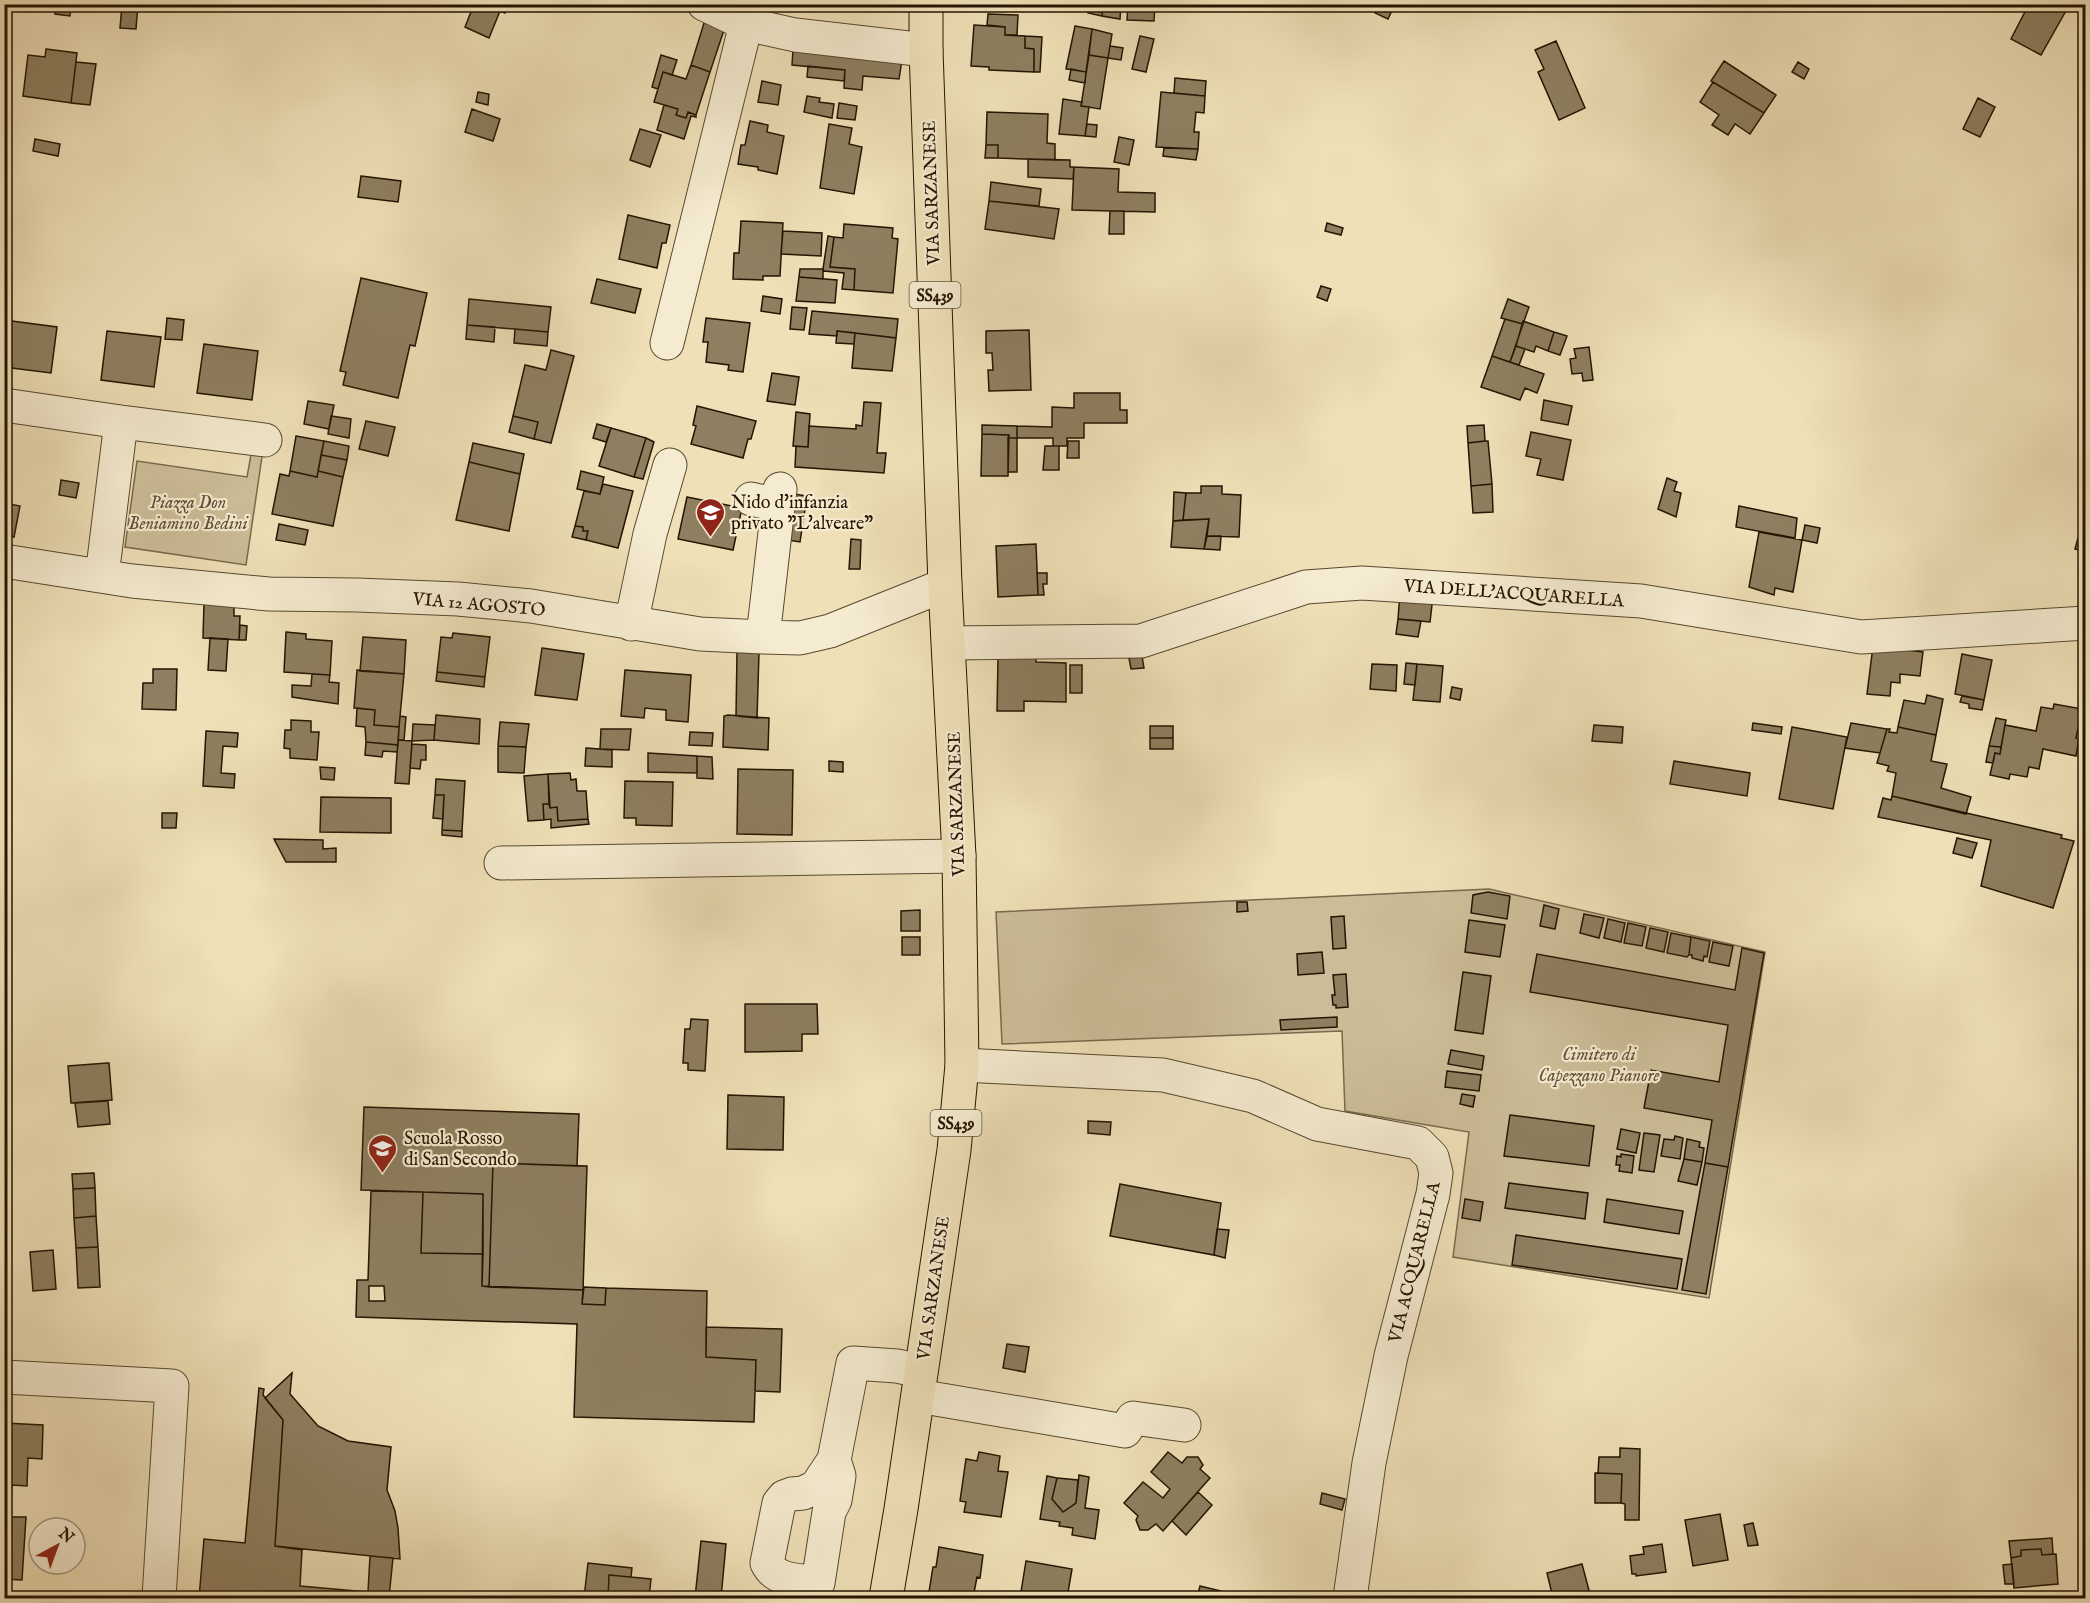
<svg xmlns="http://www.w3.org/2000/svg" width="2090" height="1603" viewBox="0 0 2090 1603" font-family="'IM FELL English',serif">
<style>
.green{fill:#ccbd98;stroke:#78694d;stroke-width:1.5}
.building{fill:#8e7f60;stroke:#241502;stroke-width:1.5;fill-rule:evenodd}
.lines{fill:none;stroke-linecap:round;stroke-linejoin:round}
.minor-casing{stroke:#57482f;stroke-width:35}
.major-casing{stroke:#241502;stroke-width:35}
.minor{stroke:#f5ebd0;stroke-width:33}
.major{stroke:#efe0b7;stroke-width:33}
.labels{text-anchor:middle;stroke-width:4.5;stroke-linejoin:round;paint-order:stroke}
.shield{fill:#f5ebd0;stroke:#635540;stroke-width:1.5}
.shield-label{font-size:16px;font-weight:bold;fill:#241502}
.street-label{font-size:18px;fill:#241502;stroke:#f5ebd0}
.park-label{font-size:18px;font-style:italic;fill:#5f5036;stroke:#f5ebd0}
.poi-label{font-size:18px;fill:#241502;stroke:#f5ebd0;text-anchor:start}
</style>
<rect width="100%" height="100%" fill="#efe0b7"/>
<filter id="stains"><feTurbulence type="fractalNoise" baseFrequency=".00333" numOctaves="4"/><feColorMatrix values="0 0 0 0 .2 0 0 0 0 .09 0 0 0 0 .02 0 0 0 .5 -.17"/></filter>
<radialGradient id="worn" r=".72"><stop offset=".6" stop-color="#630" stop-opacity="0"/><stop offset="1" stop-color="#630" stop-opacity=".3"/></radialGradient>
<path class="green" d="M252 449 263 450 246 565 125 547 137 461 247 477Z
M1489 889 1765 952 1709 1298 1453 1257 1469 1132 1345 1111 1342 1031 1002 1044 996 912Z"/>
<path class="building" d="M56 4H71L70 16 55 14Z
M122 4H138L136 29 120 28Z
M474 4H508L505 13 500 11 489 38 465 27Z
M1088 4H1103L1102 16 1088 13Z
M1103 4H1121L1120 19 1102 16Z
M1128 4H1155L1154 21 1127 20Z
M1379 4H1395L1388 19 1375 13Z
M2029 4H2060L2067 9 2041 55 2011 39Z
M988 14 1018 15 1017 35H1005V27L987 25Z
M705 20 725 27 710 72 691 65Z
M974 25 1005 27V35L1025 36V48L1034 49V72L989 70V67L971 66Z
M1075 26 1092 29 1086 72 1066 69Z
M1092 29 1112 34 1108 58 1089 55Z
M1025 36 1042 37 1040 72H1034V49L1025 48Z
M1140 36 1154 39 1146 72 1132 69Z
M1556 41 1585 108 1559 120 1538 72 1544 69 1535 50Z
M1110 46 1123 48 1121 60 1108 58Z
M46 49 77 53 71 103 23 96 28 55 45 57Z
M793 50 902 60 899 79 863 76 862 90 844 88 845 70 792 65Z
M661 55 677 60 672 75 663 72 658 89 652 87Z
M1089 55 1108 58 1100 109 1081 106Z
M1724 61 1776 95 1764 113 1711 81Z
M76 62 96 64 90 105 71 103Z
M1798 62 1809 69 1804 79 1792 72Z
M691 65 710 72 696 115 688 112 686 118 676 115 678 109 654 102 663 72 686 79Z
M808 66 845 70 844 81 807 77Z
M1071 69 1086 72 1085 83 1069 80Z
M1175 78 1206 81 1205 96 1174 93Z
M762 81 781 85 778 105 758 102Z
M1713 82 1764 113 1750 134 1735 124 1728 135 1712 125 1719 115 1700 102Z
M478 92 489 94 488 105 476 102Z
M1161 92 1205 96 1204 113 1196 112 1194 132H1199L1198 149 1156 147Z
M807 96 820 98 819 102 834 104 832 118 804 112Z
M1978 98 1995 107 1980 137 1963 129Z
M1063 99 1082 102 1081 106 1089 107 1085 136 1059 134Z
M839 103 857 106 855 120 837 118Z
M664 105 678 109 676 115 686 118 688 112 696 115V117L691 116 684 139 657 130Z
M472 109 500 119 493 141 465 132Z
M987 112 1048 114 1047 143 1055 144V160L998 158V145H986Z
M750 121 768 125 767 132 784 136 777 174 758 170V167L738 164 741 145H745Z
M829 124 852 128 849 144 862 147 854 194 820 188Z
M1087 124 1097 125 1096 137 1085 136Z
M640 129 661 135 650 167 630 160Z
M1119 137 1134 140 1129 165 1114 162Z
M35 139 60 144 58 156 33 151Z
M986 145H998V158H985Z
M1164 148 1198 149 1196 160 1163 156Z
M1028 159 1070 160V167H1074L1073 179 1028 177Z
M1074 167 1119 169 1118 192 1155 193V212L1072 210Z
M361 176 401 181 398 202 358 197Z
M991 182 1041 189 1039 206 989 201Z
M989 201 1059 209 1054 239 985 229Z
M1110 211H1124V234H1109Z
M628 215 670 225 666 243H662L657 268 619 259Z
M741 221 783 223 780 276H763V280L733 279 734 253H739Z
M1327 223 1343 228 1341 235 1325 231Z
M844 224 893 228 892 238 898 239 893 293 854 290 855 269 830 267 834 237 843 238Z
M783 231 822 233 821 256 781 254Z
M828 236 834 237 830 267 855 269 854 290 842 289 844 273 824 271 823 269Z
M800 269H823V279L799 277Z
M799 277 837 280 835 303 796 301Z
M361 278 427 293 415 346 410 345 398 398 343 385 346 372 340 371Z
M597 279 641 289 635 313 591 303Z
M1321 286 1331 289 1327 301 1317 297Z
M763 296 782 299 780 314 761 311Z
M469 299 551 307 548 332 467 325Z
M1508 299 1529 307 1523 324 1501 318Z
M792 307 807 308 804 330 790 329Z
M812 311 898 319 896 338 837 331V336L809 334Z
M167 318 184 320 182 340 165 339Z
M706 318 750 323 743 372 728 370 729 365 706 362 708 342H703Z
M1505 319 1523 324 1510 362 1492 356Z
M4 320 57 327 51 373 4 367Z
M1523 321 1554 332 1548 351 1536 346 1534 352 1516 346Z
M467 325 495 327 494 342 466 339Z
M515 329 548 332 547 346 514 343Z
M1029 330 1031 390 989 391 988 370H993L992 353H986V331Z
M107 331 161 337 154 387 101 380Z
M837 331 855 333 854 344 836 343Z
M1554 332 1567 336 1560 355 1548 351Z
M855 333 896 338 892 371 852 368Z
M204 344 258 351 252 400 197 393Z
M1516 346 1525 349 1519 365 1510 362Z
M1589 347 1593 380 1583 381 1582 373 1572 374 1570 359 1576 358 1574 349Z
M551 350 574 356 551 443 534 439 538 422 513 416 525 365 546 370Z
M1492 356 1544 374 1537 393 1525 388 1520 400 1481 387Z
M772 373 799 377 795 405 767 401Z
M1074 393H1120V410H1127V423H1084V438H1067V446H1053V438H1017V426L1052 427V407L1074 408Z
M1544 400 1572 406 1568 425 1541 420Z
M308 401 334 405 329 429 304 424Z
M864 402 881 403 877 453H886L884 473 795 467 796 446 808 447 809 426 856 429V425L862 426Z
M697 406 756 421 751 439H748L743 458 691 444 696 426 693 425Z
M796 412 810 414 808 447 793 446Z
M331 416 351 419 349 438 328 434Z
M513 416 538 422 534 439 509 432Z
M366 421 395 427 388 456 359 449Z
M597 424 611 428 606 442 593 438Z
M982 425 1017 426V438H1008L1009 435 982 434Z
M1484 425 1485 441 1468 443 1467 426Z
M611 428 646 438 634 477 599 466Z
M1531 432 1571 440 1563 480 1537 475 1541 459 1526 456Z
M982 434 1009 435 1008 476H981Z
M296 436 324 441 317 477 290 471Z
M646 438 654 442 643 479 634 477Z
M1008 438H1017V472H1008Z
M324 441 349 446 347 460 321 455Z
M1068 441H1079V458H1067Z
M1485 441H1488L1492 484 1471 486 1468 443Z
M473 443 524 454 520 474 469 462Z
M1045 446H1059V470H1043Z
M321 455 347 460 343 477 318 471Z
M469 462 520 474 509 531 456 520Z
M290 471 317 477 318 471 343 477 333 526 272 514 280 474 289 476Z
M581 471 604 477 600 494 577 489Z
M1667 478 1677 482 1674 491 1681 493 1676 517 1658 509Z
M61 480 79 483 76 498 59 495Z
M603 484 633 491 618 548 586 540 588 531H583V527L575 526 584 491 600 494Z
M1492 484 1493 512 1473 513 1471 486Z
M1201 486H1222V494L1241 495 1239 537 1207 536 1209 519 1183 520 1186 493H1201Z
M1174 492 1186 493 1183 520 1173 521Z
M788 493 807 496 800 542 781 539Z
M687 497 742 508 733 550 678 539Z
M4 503 20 506 14 537 4 535Z
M1739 506 1797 518 1795 538 1736 527Z
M1209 519 1204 549 1171 547 1173 521Z
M279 524 308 530 305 545 276 540Z
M1805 525 1820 528 1817 543 1802 540Z
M575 526 583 527V531H588L586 540 572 537Z
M1759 532 1802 540 1793 592 1775 588 1774 595 1749 587Z
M1207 536H1221L1220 550 1204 549Z
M2078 538 2086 540V552L2075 549Z
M851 539 861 540 860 569H849Z
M1036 544 1038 595 998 597 996 546Z
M1037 573H1047V584H1043L1044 595H1038Z
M1400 593 1433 596 1430 622 1398 619Z
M204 603 234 604V616H240L239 640 203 638Z
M1398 619 1421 621 1418 637 1396 634Z
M240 625 247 626 246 640H239Z
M286 632 306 634V639L332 641 330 675 284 672Z
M453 633 490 637 485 677 437 672 441 637 452 638Z
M363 637 406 640 404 674 360 671Z
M210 638 228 639 226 671 208 670Z
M1873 646 1923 652 1920 676 1900 674V683L1891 682 1890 696 1867 694Z
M542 648 584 654 577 700 535 695Z
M737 652 759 653 757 718 736 716Z
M1962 654 1992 660 1984 700 1955 694Z
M1142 656 1144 668 1131 669 1129 658Z
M998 658H1036V662L1066 663V702L1024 701V711H997Z
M1406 663 1417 664 1415 685 1404 684Z
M1372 664 1397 665 1396 691 1370 689Z
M1417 664 1443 666 1440 702 1413 700Z
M1070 665H1082V693H1070Z
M153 669H177L176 710 142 709 143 683H153Z
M357 670 404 674 399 727 374 725 375 710 354 708Z
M625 670 691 675 688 722 666 720V710L654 709 645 708 644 718 621 716Z
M437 672 485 677 484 687 436 681Z
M312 674 330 675 329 682 339 683 338 704 292 697V685L311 686Z
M1452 687 1462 689 1460 700 1450 698Z
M1927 695 1943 699 1936 735 1898 727 1904 700 1925 704Z
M1962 696 1984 700 1982 710 1969 708V704L1960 702Z
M2054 704 2082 709 2076 738 2079 739 2076 756 2043 749 2039 769 2029 767 2027 777 2010 774 2009 779 1990 775 1995 753 2000 754 2005 725 2036 731 2041 707 2053 709Z
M357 708 375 710 374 725 399 727 398 745 366 742 365 727 356 726Z
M436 715 480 719 479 744 434 740Z
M728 715 769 718 768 750 723 747 724 716Z
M400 716 406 717 404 740H398Z
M1996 718 2006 720 2001 747 1989 746Z
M291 720 311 721V732H319L317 760 290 758V749L284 748 285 730H291Z
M500 722 529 724 526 747 498 746Z
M1753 723 1782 727 1781 734 1752 730Z
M1851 723 1887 729 1880 753 1845 748Z
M413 724 435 725 434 740 412 741Z
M1594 725 1623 727 1622 743 1592 741Z
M1150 726H1173V738H1150Z
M1792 727 1847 737 1833 809 1779 799Z
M1898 727 1936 735 1931 761 1947 764 1941 788 1971 797 1966 814 1892 796 1896 773 1887 771 1889 766 1877 763 1887 729H1890L1889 732 1897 733Z
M601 729H631L629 750 600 749Z
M206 731 238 733 237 747 223 746 221 773 235 774 234 788 203 786Z
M690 732 713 733 712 746 689 745Z
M1150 738H1173V749H1150Z
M398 740 412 741 409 784 395 783Z
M366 742 398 745 397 752 383 751 382 757 365 755Z
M412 744 426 745V760H421L420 769 410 768Z
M498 746 526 747 524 773 498 772Z
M1989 746 2001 747 2000 754 1995 753 1993 763 1986 762Z
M586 748 612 750V767L585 766Z
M648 753 697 756V773L648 772Z
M697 756 712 757 713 779 697 778Z
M829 761 843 762V772L829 771Z
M1674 761 1750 773 1747 796 1670 784Z
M320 767 335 768 334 780 321 779Z
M738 769 793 770 792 835 737 834Z
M570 773 571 780 576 779 577 791H586L588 819 558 821 557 807 550 808 548 774Z
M548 774 549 804H543L544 820 528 821 524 776Z
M436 779 465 781 462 831 442 830 444 795H435Z
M625 781 673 782 672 826 636 825V818H624Z
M435 795H444L443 819 433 818Z
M1892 796 2062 835 2061 838 2074 841 2053 908 1981 886 1991 840 1878 817 1883 798 1891 800Z
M321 797 391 798V833L320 832Z
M543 804H549L550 808 557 807 558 821 588 819 589 824 551 828V819L544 820Z
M162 813H177L176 828H162Z
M442 830 462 831V837L442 835Z
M1957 838 1977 843 1972 858 1953 853Z
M274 839 323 840V849L336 848V862H286Z
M1488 892 1510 896 1507 919 1471 913 1473 895Z
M1237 902H1247L1248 911 1237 912Z
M1544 905 1559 909 1555 929 1540 926Z
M920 910V931H901V911Z
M1584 914 1604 918 1599 938 1580 933Z
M1344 916 1346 948 1333 949 1331 917Z
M1608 919 1625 923 1621 942 1604 938Z
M1469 920 1505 925 1500 957 1465 952Z
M1628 923 1646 927 1642 946 1624 943Z
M1650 928 1668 932 1664 952 1646 948Z
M1671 933 1691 937 1689 955 1687 957 1667 953Z
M902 937H920V955H902Z
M1691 937 1710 941 1707 957 1704 956 1703 961 1692 958V955H1689Z
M1713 942 1733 946 1729 966 1709 962Z
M1742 948 1764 953 1728 1167 1705 1163 1712 1120 1644 1108 1651 1070 1719 1082 1728 1025 1530 992 1537 954 1735 990Z
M1322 952 1324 973 1298 975 1297 954Z
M1463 972 1491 976 1483 1034 1455 1030Z
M1346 974 1348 1007 1336 1008V1005H1333L1332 995H1335L1333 975Z
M745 1004H817L818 1034H802V1051L745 1052Z
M1337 1017V1027L1281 1030 1280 1020Z
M691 1019 708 1020 705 1071 688 1070V1063H683L685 1029H690Z
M1451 1050 1484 1056 1482 1070 1448 1064Z
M107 1063H109L112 1100 71 1103 68 1066Z
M1447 1071 1481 1075 1479 1091 1445 1087Z
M1462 1094 1475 1096 1473 1107 1460 1104Z
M728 1095 784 1097 783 1150 727 1149Z
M108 1101 110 1124 78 1127 75 1103Z
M364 1107 579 1114 577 1166 493 1163 489 1287 482 1286 483 1194 361 1190Z
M1510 1115 1594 1126 1589 1166 1504 1156Z
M1088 1121 1111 1122 1110 1135 1088 1133Z
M1621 1129 1640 1133 1636 1153 1617 1149Z
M1644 1133 1660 1135 1654 1172 1639 1170Z
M1675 1136 1683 1138 1680 1159 1661 1156 1664 1139 1674 1140Z
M1687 1139 1700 1142 1699 1147 1704 1148 1702 1162 1684 1159Z
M1621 1154 1634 1156 1632 1173 1619 1171 1620 1165H1616L1617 1156 1621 1157Z
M1684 1159 1702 1162 1697 1185 1678 1181Z
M493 1163 587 1166 583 1290 489 1287Z
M1705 1163 1728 1167 1706 1294 1682 1290Z
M94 1173 95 1188 73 1189 72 1174Z
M1509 1183 1588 1193 1585 1219 1505 1208Z
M1120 1184 1221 1203 1214 1255 1110 1236Z
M95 1188 96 1216 74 1218 73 1189Z
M371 1191 423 1192 421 1253 483 1254 482 1286 583 1290 582 1304 605 1305 606 1288 707 1291 706 1357 756 1360 754 1422 574 1417 577 1324 356 1317 357 1280H368ZM369 1286H384L385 1301H369Z
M423 1192 483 1194V1254L421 1253Z
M1465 1199 1483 1202 1480 1221 1462 1218Z
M1607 1199 1683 1211 1679 1234 1604 1222Z
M96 1216 98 1247 76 1248 74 1218Z
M1217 1229 1229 1230 1225 1258 1214 1255Z
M1516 1235 1682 1259 1677 1289 1512 1265Z
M98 1247 100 1287 78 1288 76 1248Z
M53 1250 56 1289 33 1291 30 1252Z
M584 1287 606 1288 605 1305 582 1304Z
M706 1327 782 1329 780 1392 755 1391 756 1360 706 1357Z
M1007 1344 1029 1347 1025 1372 1003 1368Z
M292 1373 290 1394 318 1426 348 1441 391 1447 387 1490 395 1511 398 1528 400 1559 275 1546 283 1420 265 1398Z
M259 1388 264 1389 263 1395 283 1420 275 1546 302 1550 300 1586 368 1592 370 1556 393 1558 389 1597 385 1596V1598H199L204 1539 245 1543Z
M4 1423 43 1425 42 1459 28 1458 27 1486 12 1485 10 1517H26L22 1580 4 1579Z
M1620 1448 1640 1449 1639 1520H1625V1504L1621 1503 1622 1474 1598 1473 1599 1457H1620Z
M979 1452 1000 1456 998 1471 1008 1472 1001 1517 964 1512 966 1502 960 1501 966 1459 977 1461Z
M1168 1452 1182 1463 1187 1457H1198L1203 1465 1200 1469 1210 1478 1163 1531 1156 1524 1148 1530H1140L1136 1520 1138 1516 1124 1503 1143 1482 1163 1498 1170 1489 1151 1472Z
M1595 1473 1622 1474 1621 1503H1595Z
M1079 1475 1089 1477 1085 1508 1099 1510 1095 1539 1072 1535 1073 1528 1059 1526 1060 1522 1040 1519 1047 1476 1057 1478 1052 1499 1063 1512 1076 1503Z
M1057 1478 1078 1480 1076 1503 1063 1512 1052 1499Z
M1198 1492 1212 1505 1186 1535 1172 1521Z
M1322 1493 1345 1499 1342 1510 1320 1504Z
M1720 1514 1728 1560 1693 1566 1685 1520Z
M1753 1523 1758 1545 1748 1546 1744 1525Z
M2052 1538 2053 1554 2042 1555 2041 1549 2021 1550V1556L2011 1558 2009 1541Z
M701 1541 726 1544 721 1598H695Z
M1662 1544 1666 1572 1636 1576V1574H1632L1630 1556 1644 1554 1643 1547Z
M939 1547 983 1555 980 1578 977 1577 973 1598H928L933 1567H936Z
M2041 1549 2042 1555 2056 1554 2058 1584 2014 1588 2011 1558 2021 1556V1550Z
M1026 1561 1072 1569 1067 1598H1020Z
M588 1563 632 1568 631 1577 609 1575 608 1598H584Z
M1582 1564 1591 1598H1553L1547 1573Z
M2012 1564 2014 1584H2005L2003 1565Z
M609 1575 651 1579 649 1598H608Z
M1200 1586 1221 1591 1220 1598H1197Z
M741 1592 795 1597V1598H741Z"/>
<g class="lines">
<defs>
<path id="minor" d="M704 4 746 24 795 35 926 50
M667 343 746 24
M4 405 121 422
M751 499 778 505
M4 561 132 581 269 594 357 595 458 599 531 606 700 634 763 637 800 638 830 631 945 585
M102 576 121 422 265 440
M631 624 650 534 670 465
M763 637 780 489
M949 643 1141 641 1306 587 1362 583 1641 601 1861 637 2086 623
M501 863 959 856
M962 1065 1163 1075 1253 1096 1317 1124 1418 1143 1432 1157 1436 1173 1433 1194 1391 1356 1369 1463 1350 1598
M4 1377 172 1386 159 1598
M918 1396 1125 1431 1133 1418 1184 1425
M834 1460 839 1476 835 1500 829 1512 818 1583C800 1580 776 1582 767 1563L779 1503 784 1497 792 1494 803 1493 816 1487 834 1460 853 1363 897 1366 921 1371"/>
<path id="major" d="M886 1598 901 1509 954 1150 962 1065 959 856 945 585 926 50V4"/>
</defs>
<use href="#minor" class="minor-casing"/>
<use href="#major" class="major-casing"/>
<use href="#minor" class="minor"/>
<use href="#major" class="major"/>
</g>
<defs>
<symbol id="school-pin" viewBox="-11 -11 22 30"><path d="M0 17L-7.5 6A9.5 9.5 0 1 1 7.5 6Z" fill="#8f2418" stroke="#f5ebd0"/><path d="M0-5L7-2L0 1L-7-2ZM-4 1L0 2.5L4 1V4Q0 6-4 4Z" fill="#fff"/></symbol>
</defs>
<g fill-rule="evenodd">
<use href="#school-pin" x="694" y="496" width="33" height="45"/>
<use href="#school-pin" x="366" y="1132" width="33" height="45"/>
</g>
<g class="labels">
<g class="shield">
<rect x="909.5" y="282" width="51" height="26" rx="4.5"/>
<rect x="930.5" y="1110" width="51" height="26" rx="4.5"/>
</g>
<g class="shield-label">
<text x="935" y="301">SS439</text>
<text x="956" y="1129">SS439</text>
</g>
<g class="street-label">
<text transform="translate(931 193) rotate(-92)" y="6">VIA SARZANESE</text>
<text transform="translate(1514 593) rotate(4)" y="6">VIA DELL'ACQUARELLA</text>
<text transform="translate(479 604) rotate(5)" y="6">VIA 12 AGOSTO</text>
<text transform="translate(956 804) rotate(-92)" y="6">VIA SARZANESE</text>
<text transform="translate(1414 1262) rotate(-76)" y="6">VIA ACQUARELLA</text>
<text transform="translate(933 1288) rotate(-82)" y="6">VIA SARZANESE</text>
</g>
<g class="park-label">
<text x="188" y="508">Piazza Don<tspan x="188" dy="21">Beniamino Bedini</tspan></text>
<text x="1599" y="1060">Cimitero di<tspan x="1599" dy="21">Capezzano Pianore</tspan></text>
</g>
<g class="poi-label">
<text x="731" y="508">Nido d'infanzia<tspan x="731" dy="21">privato "L'alveare"</tspan></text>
<text x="404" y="1144">Scuola Rosso<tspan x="404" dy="21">di San Secondo</tspan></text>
</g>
</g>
<rect width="2090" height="1603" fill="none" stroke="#efe0b7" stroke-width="24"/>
<rect x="6" y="6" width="2078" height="1591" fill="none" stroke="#241502" stroke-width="3"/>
<rect x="12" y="12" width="2066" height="1579" fill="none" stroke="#241502" stroke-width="1.5"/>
<g transform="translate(57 1546) rotate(41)"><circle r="28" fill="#f5ebd0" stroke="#a1957e" stroke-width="1.5"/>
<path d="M0-4.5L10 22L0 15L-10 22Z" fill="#8f2418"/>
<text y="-9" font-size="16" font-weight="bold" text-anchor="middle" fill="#241502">N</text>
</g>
<rect width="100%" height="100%" filter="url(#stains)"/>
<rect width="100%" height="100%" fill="url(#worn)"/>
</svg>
